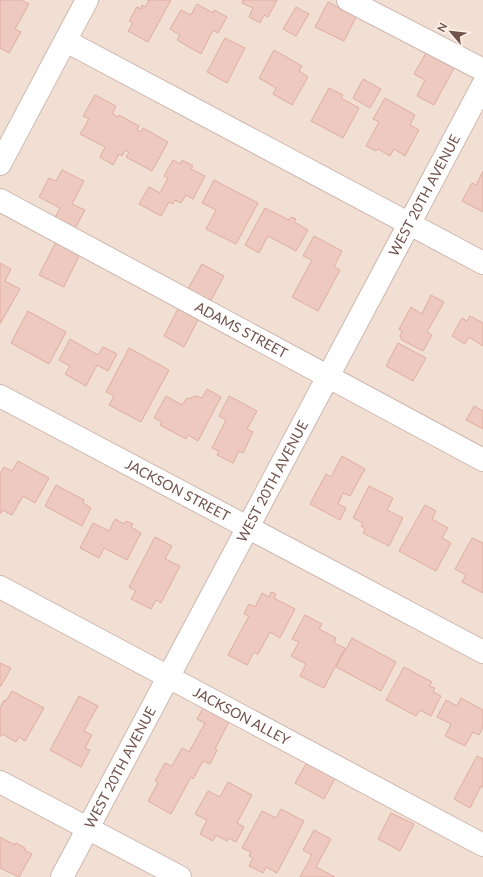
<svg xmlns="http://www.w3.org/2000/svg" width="483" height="877" viewBox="0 0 483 877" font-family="Lato,sans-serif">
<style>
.residential{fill:#f1dfd4}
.building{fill:#eec9bf;stroke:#dfada1}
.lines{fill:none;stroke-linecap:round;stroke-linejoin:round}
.minor-casing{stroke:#cdb7af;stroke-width:24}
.minor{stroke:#fff;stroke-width:22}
.labels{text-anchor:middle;stroke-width:3;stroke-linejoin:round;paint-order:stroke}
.street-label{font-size:14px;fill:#71534c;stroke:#fef3eb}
</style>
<rect width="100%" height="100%" fill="#faeee5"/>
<path class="residential" d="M0 0H483V877H0Z"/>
<path class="building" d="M0 0H21L29 4 15 29 21 32 9 53 0 48Z
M147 0H171L148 42 128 31 133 23 129 21 137 7 141 9 142 5 145 7 149 1Z
M243 0H277L268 17 264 15 260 23 249 17 253 8 242 3Z
M328 2 356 17 344 41 315 27Z
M197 4 213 13 214 10 227 17 218 33 213 30 201 54 177 40 180 35 170 29 181 10 191 15Z
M296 7 309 14 296 36 283 29Z
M225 38 245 48 227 83 207 72Z
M274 50 302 66 299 71 308 77 292 105 273 94 276 88 259 78Z
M426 53 454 68 434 105 417 96 425 80 414 74Z
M363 79 381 89 370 108 353 98Z
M329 88 343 95 341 98 359 108 343 138 311 121Z
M95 95 116 106 112 114 118 117 119 115 139 126 137 130 141 132 143 128 168 142 152 171 126 157 129 152 125 150 122 156 119 154 113 165 100 157 105 147 80 134 89 119 83 116Z
M385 98 415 115 410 125 419 130 405 156 394 149 390 156 378 149 376 151 366 146 379 122 373 119Z
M173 160 180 164 182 160 193 166 191 169 205 176 193 199 186 195 181 203 175 200 173 204 169 202 161 216 139 204 149 187 160 193 168 178 164 176Z
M62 170 84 181 72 204 85 210 73 232 53 221 60 208 39 197 49 178 56 181Z
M483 171V212L462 201 472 183 476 185Z
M214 180 258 203 236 244 206 229 216 210 202 203Z
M265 208 289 220 291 217 296 219 294 222 308 230 296 251 268 236 259 253 245 245Z
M314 236 342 251 334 267 340 270 318 311 292 297 312 260 303 256Z
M56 242 80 254 64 287 39 275Z
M0 263 11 269 5 281 20 289 0 324Z
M202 264 224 276 208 306 185 294Z
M431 295 444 302 427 332 432 335 423 351 402 340 400 336 402 331 399 329 411 307 422 314Z
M179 307 199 318 184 347 164 336Z
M28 311 66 332 49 364 11 343Z
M470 316 483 323V346L469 337 465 344 452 336 462 318 467 321Z
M70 339 98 355 103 347 117 354 108 371 97 365 86 386 65 374 70 366 59 360Z
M398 343 426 358 413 381 386 366Z
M129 348 169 370 141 422 109 405 114 396 106 392Z
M207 389 221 397 198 441 188 435 186 439 160 425 162 422 154 418 166 396 182 405 186 399 197 396 202 398Z
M229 396 257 411 247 429 253 432 243 453 239 451 233 463 217 455 219 451 212 448 226 420 219 416Z
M474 406 483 411V429L466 420Z
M342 456 365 469 350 496 343 493 338 504 346 508 340 520 310 504 326 474 331 477Z
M18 461 49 478 35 503 23 496 12 515 2 510 0 514V474L4 467 12 471Z
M56 485 84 500 83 503 91 508 82 526 45 506Z
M369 486 393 498 387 510 403 518 389 546 363 533 365 529 361 526 363 523 353 518Z
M425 505 436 511 432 519 448 528 442 538 451 543 436 571 399 551Z
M115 519 124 524 126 521 133 524 131 527 141 533 127 560 104 548 99 558 80 548 93 523 109 531Z
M155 537 172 546 165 559 180 566 161 603 156 600 151 609 131 599 136 591 129 587Z
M472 538 483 543V593L462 582 466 575 455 569Z
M271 592 276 594 274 598 295 609 280 638 270 632 258 654 254 652 247 665 228 655 249 616 244 614 249 604 255 607 262 593 269 597Z
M305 615 322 624 319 629 336 638 334 643 345 648 324 688 300 676 306 664 291 656 299 642 292 639Z
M352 638 396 662 381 691 336 667Z
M0 663 11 668 1 686H0Z
M404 667 432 682 429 686 435 688 433 692 441 696 431 716 420 710 416 716 386 700Z
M12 691 44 708 25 741 19 737 16 742 2 734 0 737V708L4 700 6 701Z
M79 696 98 706 84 731 92 735 85 748 90 750 81 767 50 750Z
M461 698 483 710V727L479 735 473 732 465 746 445 736 451 724 437 717 446 700 457 706Z
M203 708 229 722 215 749 217 750 210 764 203 761 193 779 191 777 171 814 148 801 158 783 155 781 165 763 172 766 182 748 189 752 205 723 197 719Z
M477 756 483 759V787L481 786 470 808 454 799Z
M307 762 335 778 324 799 295 783Z
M228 782 252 795 237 823 244 827 236 842 229 838 227 841 216 835 213 841 200 834 207 820 195 814 208 791 220 797Z
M281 809 304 821 277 873 266 867 263 873 249 866 253 858 249 856 251 852 242 848 262 811 276 818Z
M391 813 414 824 400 851 378 839Z
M314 830 331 839 316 867 335 877H300L312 855 303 850Z
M0 837 15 845 16 843 25 848 24 850 32 854 19 877 0 868Z"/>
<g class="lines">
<defs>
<g id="minor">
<path d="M348 0 483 70"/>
<path d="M66 41 483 263"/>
<path d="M0 164 87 0"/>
<path id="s1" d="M0 200 483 460"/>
<path id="s2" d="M0 396 483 652"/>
<path id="s3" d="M0 587 483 845"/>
<path d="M0 782 180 877"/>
<path id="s4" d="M62 877 483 85"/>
</g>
</defs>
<use href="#minor" class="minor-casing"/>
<use href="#minor" class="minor"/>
</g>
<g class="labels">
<g class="street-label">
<text dy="5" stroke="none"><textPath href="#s4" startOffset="772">WEST 20TH AVENUE</textPath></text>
<text dy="5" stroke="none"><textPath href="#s1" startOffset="274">ADAMS STREET</textPath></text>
<text dy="5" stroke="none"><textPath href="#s4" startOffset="448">WEST 20TH AVENUE</textPath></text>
<text dy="5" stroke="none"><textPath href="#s2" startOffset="201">JACKSON STREET</textPath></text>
<text dy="5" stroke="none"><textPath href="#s3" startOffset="274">JACKSON ALLEY</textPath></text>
<text dy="5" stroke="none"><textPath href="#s4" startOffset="124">WEST 20TH AVENUE</textPath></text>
</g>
</g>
<g transform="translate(451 32) rotate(298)" stroke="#fef3eb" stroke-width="3" paint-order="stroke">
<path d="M0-3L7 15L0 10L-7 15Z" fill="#71534c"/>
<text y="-6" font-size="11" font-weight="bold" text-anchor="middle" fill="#71534c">N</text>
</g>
</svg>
